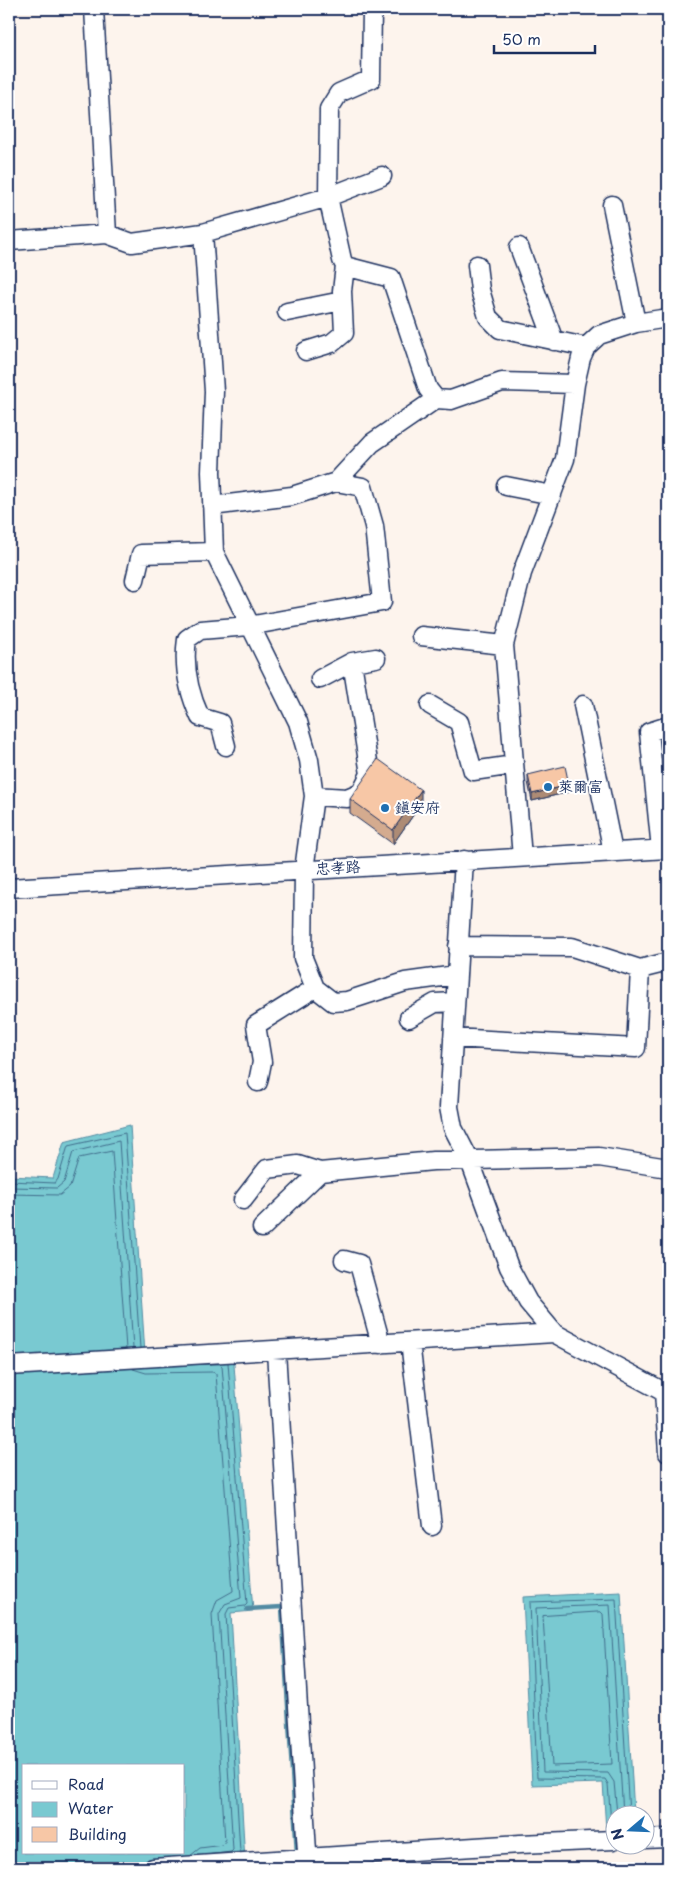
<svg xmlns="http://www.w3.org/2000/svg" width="677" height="1877" viewBox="0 0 677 1877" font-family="'Playpen Sans','LXGW WenKai TC',sans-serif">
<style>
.water{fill:#79c9d1;stroke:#538ba3;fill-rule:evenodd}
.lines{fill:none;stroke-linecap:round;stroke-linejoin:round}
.shore{stroke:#416d8c;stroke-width:1}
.stream{stroke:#538ba3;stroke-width:4.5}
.minor-casing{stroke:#1b2f5e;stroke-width:21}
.minor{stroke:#fff;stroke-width:18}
.wall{fill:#d4ab8f;stroke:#1b2f5e}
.shaded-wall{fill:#ad8b74;stroke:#1b2f5e}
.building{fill:#f7c7a6;stroke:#1b2f5e}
.poi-dot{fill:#1f6fb2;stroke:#fff;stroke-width:2}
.labels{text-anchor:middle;stroke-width:4;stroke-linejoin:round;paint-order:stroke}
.poi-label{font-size:15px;fill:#1b2f5e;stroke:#fff;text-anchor:start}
.street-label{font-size:15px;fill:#1b2f5e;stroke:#fff}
</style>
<rect width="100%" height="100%" fill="#fdf4ed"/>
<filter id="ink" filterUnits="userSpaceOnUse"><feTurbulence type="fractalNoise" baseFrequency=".02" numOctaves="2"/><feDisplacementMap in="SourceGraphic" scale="10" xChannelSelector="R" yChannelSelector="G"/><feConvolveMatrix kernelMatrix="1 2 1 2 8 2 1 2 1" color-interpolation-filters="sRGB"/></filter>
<g filter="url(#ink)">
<path class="water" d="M130 1125 145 1354 233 1352 253 1611 231 1613 245 1862 177 1868H9V1176L53 1178 64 1142ZM24 1766H184V1853H24Z
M621 1592 634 1814H614V1831H606L603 1783 532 1785 523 1597Z"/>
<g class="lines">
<path class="shore" d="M9 1181 55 1183 58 1179 68 1146 125 1133 140 1348
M9 1187 57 1188 64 1182 73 1152 119 1141 133 1348
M9 1194 60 1195 70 1187 79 1158 112 1151 126 1349
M228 1363 247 1604 245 1606 229 1608 226 1614 240 1852
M202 1364H220L222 1366 241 1598 225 1604 219 1614 233 1850 231 1852 206 1855
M133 1369 146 1373 213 1372 216 1374 233 1591 217 1600 212 1614 225 1843 223 1845 200 1848 190 1856
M601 1612 603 1614 612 1764 552 1766 543 1616Z
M617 1814 614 1782 608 1773 543 1772 536 1608 610 1605 623 1814
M614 1826 611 1823 608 1784 605 1779 537 1778 530 1602 616 1599 629 1814"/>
<path class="stream" d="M247 1609 282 1607 297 1854"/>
<defs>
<path id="minor" d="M94 9 107 234
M372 9 371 79 339 93 329 109 328 197 342 260 345 266 391 278 428 389 436 399 451 400 502 382 575 384
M612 205 636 323
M203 233 214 391 211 472 214 552 298 722 309 760 314 796 304 870 303 958 315 988 333 1002 347 1001 405 982 456 975
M9 241 107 234 132 243 203 233 328 197 382 176
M519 247 554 341
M477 265 480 290 488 317 500 329 586 347
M287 312 342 301
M306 351 332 343 344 333 342 291 345 266
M506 486 552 495
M212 506 292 496 336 482 372 443 436 399
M135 580 141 554 214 552
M421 636 504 645
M320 679 352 662 376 658
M430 705 459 722 473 771 514 765
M583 705 613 852
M226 746 220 723 200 717C188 691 183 666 187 639L200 630 249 626 382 602 374 526 363 487 336 482
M314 796 347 798 361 792 370 774 352 662
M661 849 649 732 668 726
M522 857 504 645 522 573 565 459 575 384 581 358 586 347 599 335 636 323 668 318
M464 860 449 1107 453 1128 470 1161 509 1267 528 1302 554 1333 664 1392 668 1453
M9 888 668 849
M640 969 668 962
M409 1018 435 1003 455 1002
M453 1038 636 1048 640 969 572 947 458 946
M258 1082 262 1062 256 1025 315 988
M243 1200 267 1169 298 1165 320 1172 433 1161 599 1157 668 1168
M262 1228 320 1172
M344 1260 359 1264 381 1344
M410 1342 432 1526
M276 1351 308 1868
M9 1366 554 1333
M644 1839 668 1838
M153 1868 520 1844 614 1840"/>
</defs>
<use href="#minor" class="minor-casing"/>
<use href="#minor" class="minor"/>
</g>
<path class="wall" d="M528 775 569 792 532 801 528 782Z
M350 799 421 804 393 844 350 813Z"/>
<path class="shaded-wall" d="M569 785V792L532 801V794Z
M421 790V804L393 844V830Z"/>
<path class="building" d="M378 759 421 790 393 830 350 799Z
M565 766 569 785 532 794 528 775Z"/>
</g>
<g class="poi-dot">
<circle cx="548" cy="787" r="5"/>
<circle cx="385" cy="808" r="5"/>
</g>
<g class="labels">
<g class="poi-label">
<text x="558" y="792">萊爾富</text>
<text x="395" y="813">鎮安府</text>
</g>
<g class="street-label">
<text transform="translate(338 868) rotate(-3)" y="5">忠孝路</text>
</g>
</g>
<rect width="677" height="1877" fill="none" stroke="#fff" stroke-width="30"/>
<rect x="15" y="15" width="647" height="1847" fill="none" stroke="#1b2f5e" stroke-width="2" filter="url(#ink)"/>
<rect x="22" y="1764" width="162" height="90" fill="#ffffff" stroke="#a4acbf"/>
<rect x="32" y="1781" width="25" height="8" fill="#ffffff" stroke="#a4acbf"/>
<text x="68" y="1790" font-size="15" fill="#1b2f5e">Road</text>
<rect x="32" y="1802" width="25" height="15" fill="#79c9d1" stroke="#a4acbf"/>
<text x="68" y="1814" font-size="15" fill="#1b2f5e">Water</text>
<rect x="32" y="1827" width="25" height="15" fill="#f7c7a6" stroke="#a4acbf"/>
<text x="68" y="1840" font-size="15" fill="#1b2f5e">Building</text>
<g transform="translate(630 1830) rotate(251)"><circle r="24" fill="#ffffff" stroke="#a4acbf"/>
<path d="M0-4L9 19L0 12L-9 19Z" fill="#1f6fb2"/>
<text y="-8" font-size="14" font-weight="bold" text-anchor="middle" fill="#1b2f5e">N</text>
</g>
<path d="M494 45v8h101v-8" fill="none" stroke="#1b2f5e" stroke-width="2.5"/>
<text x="502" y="45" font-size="15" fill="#1b2f5e" stroke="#ffffff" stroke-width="4" paint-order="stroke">50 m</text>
</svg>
